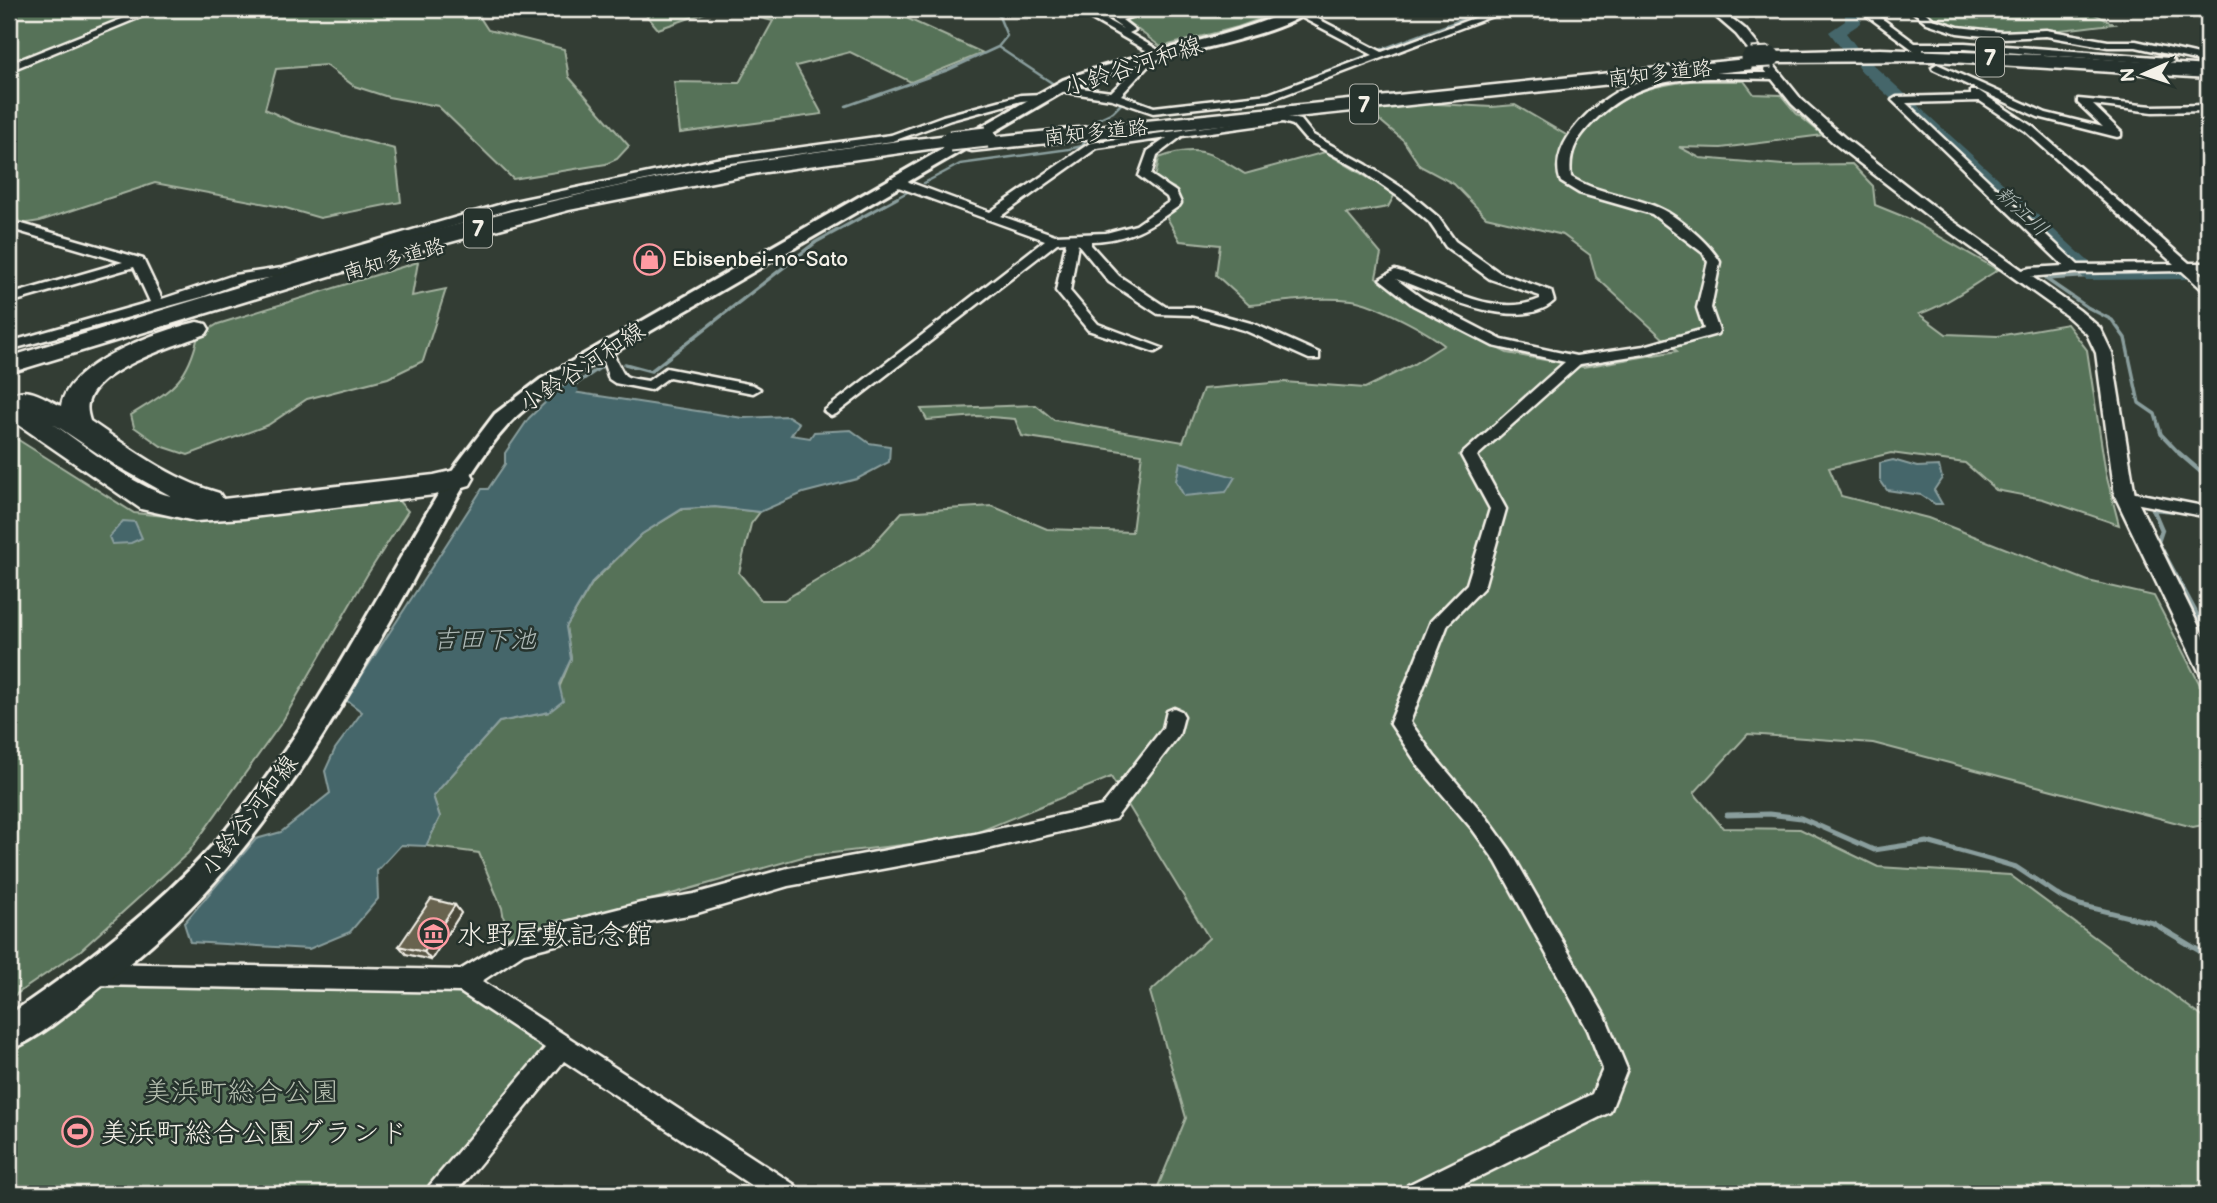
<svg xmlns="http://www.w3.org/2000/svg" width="2217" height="1203" viewBox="0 0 2217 1203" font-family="'Balsamiq Sans','Klee One',sans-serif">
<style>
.green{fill:#567259;stroke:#a5b2a0;stroke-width:2}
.water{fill:#44666b;stroke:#8a9e9d;stroke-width:2}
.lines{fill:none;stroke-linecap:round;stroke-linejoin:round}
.stream-far3{stroke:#8a9e9d;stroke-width:2.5}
.stream-far2{stroke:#8a9e9d;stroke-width:3.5}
.stream-far1{stroke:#8a9e9d;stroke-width:4.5}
.stream{stroke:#8a9e9d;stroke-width:5}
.river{fill:#44666b;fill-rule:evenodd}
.minor-casing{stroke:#f4f1e8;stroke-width:5}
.tertiary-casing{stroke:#f4f1e8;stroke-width:5}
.secondary-casing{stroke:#f4f1e8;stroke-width:6}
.motorway-casing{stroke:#f4f1e8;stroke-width:5}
.minor{fill:#26332d;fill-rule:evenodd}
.tertiary{fill:#26332d;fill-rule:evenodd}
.secondary{fill:#26332d;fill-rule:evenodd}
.motorway{fill:#26332d;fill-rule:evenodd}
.motorway-bridge-casing{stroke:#f4f1e8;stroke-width:23;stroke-linecap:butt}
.motorway-bridge{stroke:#26332d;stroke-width:19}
.wall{fill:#595645;stroke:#f4f1e8;stroke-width:2}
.shaded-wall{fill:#484638;stroke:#f4f1e8;stroke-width:2}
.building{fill:#676450;stroke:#f4f1e8;stroke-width:2}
.labels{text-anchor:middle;stroke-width:5;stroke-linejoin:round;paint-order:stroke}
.far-street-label{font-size:21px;fill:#f4f1e8;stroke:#26332d}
.far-water-label{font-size:21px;font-style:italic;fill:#aeb9b6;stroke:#26332d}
.far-poi-label{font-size:21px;fill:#f4f1e8;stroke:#26332d;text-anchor:start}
.shield{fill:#26332d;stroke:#b6b8b0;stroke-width:2}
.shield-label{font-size:23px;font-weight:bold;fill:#f4f1e8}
.street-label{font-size:24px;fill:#f4f1e8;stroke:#26332d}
.water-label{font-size:26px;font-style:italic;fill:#aeb9b6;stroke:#26332d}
.near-poi-label{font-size:28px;fill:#f4f1e8;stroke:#26332d;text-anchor:start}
.near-park-label{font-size:28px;fill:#b5beaf;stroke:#26332d}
</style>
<rect width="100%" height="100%" fill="#333d34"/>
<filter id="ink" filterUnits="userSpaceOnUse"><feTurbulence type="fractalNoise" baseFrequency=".0143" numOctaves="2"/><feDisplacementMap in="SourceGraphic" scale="14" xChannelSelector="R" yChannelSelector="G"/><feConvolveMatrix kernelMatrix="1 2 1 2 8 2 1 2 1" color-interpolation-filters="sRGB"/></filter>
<g filter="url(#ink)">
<path class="green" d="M9 9H499L479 16 488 30 564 49 569 77 629 146 617 159 606 164 513 179 438 106 388 97 354 86 326 65 276 69 265 109 295 123 395 149 401 202 320 218 282 207 155 183 40 221 21 224 14 215 9 214Z
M641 9H716L658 29Z
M723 9H896L893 12 983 53 911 82 850 52 796 66 822 114 680 133 674 82 739 83 773 21Z
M1163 9H1287L1238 27 1161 47 1125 20Z
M1919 9H2085L2114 24C2051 30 1975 48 1919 9Z
M1690 81H1744L1754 94 1781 95 1796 113 1823 135 1721 148 1679 147 1700 158 1783 165 1852 164 1873 186 1875 205 1907 218 1998 270C1972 285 1948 304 1919 314L1946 334 1998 336 2067 324 2087 350 2106 474 2119 525 2043 499 1996 490 1965 463 1891 453 1829 468 1841 496 1928 518 2088 581 2154 596 2208 700V824L2193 827 1873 743 1748 734 1694 793 1723 828 1800 829 1878 867 2010 875 2208 1021V1194H1155L1186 1118 1150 992 1209 938 1111 777 964 838 806 856 608 912 507 937 502 908 479 853 426 846 440 817 433 796 499 722 549 712 571 659 566 627 593 582 642 534 683 509 715 507 760 512 751 524 739 573 761 600H784L868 550 902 512 992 506 1047 529 1132 532 1142 454 1022 436 1015 419 978 416 927 420 921 409 1036 405 1054 420 1183 442 1203 389 1284 382 1365 388 1412 365 1444 345C1427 331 1374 303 1352 300 1318 296 1283 302 1249 305L1216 275 1220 245 1180 241 1166 216 1180 203 1174 188 1155 179 1159 158C1198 143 1211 153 1245 174L1325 152 1395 194 1388 207 1347 214 1381 254 1376 277 1416 308 1507 353 1583 367 1677 351 1596 277 1590 255 1563 235 1486 217 1454 184 1420 166 1403 140 1370 112 1419 103 1492 107 1515 105 1575 140C1619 99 1629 89 1690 81Z
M418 262 412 296 446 289 423 361 388 378 307 399 268 425 188 455 161 446 134 427 131 415C170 390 187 384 198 336L218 324Z
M9 434 134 513 187 518 396 498 408 511 367 575 282 722 188 853 81 950 9 999Z
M87 986 453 990 547 1047 425 1194H9V1044Z"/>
<path class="water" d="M573 392 743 418 788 416 799 423 791 435 810 438 814 432 851 430 869 443 890 446 889 462 857 479 803 493 760 512 715 507 682 509 642 534 593 581 566 627 571 659 559 684 563 701 549 712 499 722 433 796 440 817 426 846 401 845 377 871 378 899 350 932 309 949 190 942 184 923 256 839 281 832 330 793 325 771 335 749 362 712 346 700 482 489H488L505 464V453L529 418 551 397 556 400Z
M1893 460 1917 467 1939 466 1942 478 1934 490 1942 504H1935L1921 495 1887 490 1880 480V463Z
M1180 462 1235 477 1226 492 1184 496 1176 481Z
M123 521 135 522 142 538 131 543 112 544 109 537Z"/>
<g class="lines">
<path class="stream-far3" d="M996 9 1007 36 998 47
M1470 17 1496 9
M1380 50 1463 19
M1077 86 1112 91
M1276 90 1368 55
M1119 93 1157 107 1184 104
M1255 96 1268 93
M846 106 948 70 998 47 1052 83
M1096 120 1113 112 1122 103
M924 183 960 164 1069 149 1082 146 1086 139
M893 200 911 190"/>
<path class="stream-far2" d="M2093 276 2046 279 2087 307 2112 320 2125 338 2139 403 2155 414 2161 434 2181 455
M625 364 651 371 816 242 897 198
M567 390 604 365"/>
<path class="stream-far1" d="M2179 453 2208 478
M2177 511 2153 509 2162 530 2158 542 2208 635"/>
<path class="stream" d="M1727 815 1769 814 1801 818 1874 850 1927 842 1996 861 2016 867 2063 898 2080 905 2153 923 2208 956"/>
<path class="river" d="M1845 9H1860L1861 23 1846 33 1858 49 1850 54 1844 52 1829 32 1845 21Z
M1865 61 1871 63 2098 270 2199 267 2208 270V287L2201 285 2194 279 2086 280 1859 69 1857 66 1859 63Z
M567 383 575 385 579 390C571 401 557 406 545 403L541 398 545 393Z"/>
<defs>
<path id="minor" d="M147 9H160L9 71V64Z
M1074 9H1086L1123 29 1112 21V17L1139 9H1153L1122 20 1135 30 1129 33 1165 54 1156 56Z
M1498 9H1511L1270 100 1153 113 1112 99 1059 91 1054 88 1059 85 1111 92 1139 65 1137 59 1142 56 1146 57 1149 65 1121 95 1154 107 1268 94 1373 55 1295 14V10H1301L1382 52Z
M1708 9H1721L1716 12Z
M1858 9H1869L1915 43H1965L2169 58 2174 61 2169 64 1965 49H1923V53L1919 54Z
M1910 9H1921L1933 19 1958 27 2002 32 2046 30 2108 41H2136L2208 57V63L2136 47H2108L2046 36 2002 38 1957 33 1927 23Z
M1937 64 2046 113 2103 127 2078 103V99L2153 106 2208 105V111L2153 112 2093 105 2121 132V136L2117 137 2038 117 1933 69 1932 67Z
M1699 73H1776L1781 76 1776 79C1707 79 1647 68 1594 121 1577 138 1568 152 1571 177 1598 194 1630 195 1659 208 1678 216 1711 245 1720 262L1711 308 1719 331 1717 334 1645 354 1580 364 1477 456 1506 509 1484 587 1448 624 1410 722 1434 756 1487 818 1510 850 1605 1016 1627 1069 1610 1112 1444 1194H1404L1408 1185 1592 1094 1603 1069 1588 1030 1496 862 1473 830 1420 768 1390 723 1431 621 1467 584 1490 509 1461 455 1565 362 1493 346 1413 305 1380 279 1395 270C1440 282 1493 320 1540 299V296L1490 279 1446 247 1429 222 1399 197 1359 169 1305 139 1293 125 1283 122 1182 136 1157 155 1151 175 1176 192 1181 203 1179 206C1149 227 1129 240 1091 241V245L1119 276 1166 307H1193L1254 324 1319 353V359H1309L1244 330 1192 315 1158 314 1109 282 1078 244 1070 291 1098 324 1162 348 1155 352 1088 330 1056 291 1066 242 1057 243 836 414 831 416 824 411 1045 240 890 184V178H898L990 212 1090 143 1283 116 1301 120 1313 135 1367 165 1407 191 1438 217 1455 241 1500 273 1551 291 1554 301C1518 335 1434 292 1396 279L1423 299 1502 340 1576 356 1644 346 1704 329 1697 308 1708 262 1703 253 1652 214 1579 193 1561 182C1545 142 1602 95 1635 83 1656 76 1678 74 1699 73ZM1167 138 1148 151 1139 176 1167 197 1169 202 1136 225 1106 233 1055 235 1001 216 1097 148Z
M1971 91H1979L2033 127 2189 263H2208V271H2198L2208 280V291L2203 290 2182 271 2075 273 2015 278V272L2030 268 2064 266 1892 100 1897 97 1971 95ZM1980 101 2025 131 2174 264 2078 265 1906 103Z
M1043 94 1047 95V99L1021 101 951 120 893 141 716 165 511 209 288 275 242 282 202 297 9 350V342L150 302 134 267 9 303V295L123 262 18 231 9 232V224H22L143 259 162 299 234 275 282 268 509 202 716 159 891 135 943 116 1021 95Z
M598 349 614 356C627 380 620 376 648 381L666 368 753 385 760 389 753 393 669 377 651 390 615 383 609 379 603 361 591 353Z
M2125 491 2208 507V517L2119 500 2117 496Z
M1174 708 1181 711 1184 716 1179 735 1115 819 975 852 788 886 694 914 641 923 524 953 482 981 795 1185 799 1194H764L564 1061 455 1194H426L430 1185 545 1048 460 992 94 985 86 981 83 974 86 967 94 963 460 970 519 934 641 903 694 894 788 868 975 834 1102 806 1163 728 1167 711Z"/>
<path id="tertiary" d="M1707 9H1720L1745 29 1801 99 1845 138 1943 214 2079 310 2100 328 2112 353 2135 496 2208 645V675L2200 673 2197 667 2115 496 2096 353 2087 334 2067 316 1933 220 1835 144 1792 104 1736 34Z"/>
<path id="secondary" d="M1294 9H1311C1286 33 1192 50 1156 60 1128 67 1101 76 1073 86 947 159 822 232 696 305 657 327 619 349 581 372 556 388 529 402 509 424 463 474 435 542 402 600 320 746 246 874 111 978 82 1001 43 1037 9 1050V1015C82 965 154 911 213 845 313 731 376 591 457 464L495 414 541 379 1063 80C1138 51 1220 42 1294 9Z"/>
<path id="motorway" d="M1880 49 2044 55 2208 66V78L1935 61 1771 62 1762 57 1771 52Z
M1756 58 1763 60 1765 64 1763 68 972 151 965 149 962 145 965 141 972 139Z
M950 135 957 137 960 141 957 145 759 173 569 210 366 265 9 373V357C210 296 410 231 615 187 726 163 838 148 950 135Z
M197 322 206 324 209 329 206 334C176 345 100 368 89 400 86 407 88 414 90 421 130 448 172 480 219 493L223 499 434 475 460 469 470 471 474 478 470 485 434 495 244 518 195 521 141 509 9 418V398C24 382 44 398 61 406 68 362 159 331 197 322ZM52 423 117 466 171 496C136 489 83 444 52 423Z"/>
</defs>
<use href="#minor" class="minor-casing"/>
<use href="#tertiary" class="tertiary-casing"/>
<use href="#secondary" class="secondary-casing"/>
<use href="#motorway" class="motorway-casing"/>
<use href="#minor" class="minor"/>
<use href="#tertiary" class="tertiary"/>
<use href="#secondary" class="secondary"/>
<use href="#motorway" class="motorway"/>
<defs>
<path id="motorway-bridge" d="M1751 58 1771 57
M950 141 987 137"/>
</defs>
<use href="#motorway-bridge" class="motorway-bridge-casing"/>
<use href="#motorway-bridge" class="motorway-bridge"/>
</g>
<path class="wall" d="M455 905 461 913 431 960 406 954 399 946Z"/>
<path class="shaded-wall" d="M455 905 461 913 431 960 424 952Z"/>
<path class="building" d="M431 899 455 905 424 952 399 946Z"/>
</g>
<defs>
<symbol id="shop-ring" viewBox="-11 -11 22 22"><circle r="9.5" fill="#26332d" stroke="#ff9aa2" stroke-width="1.5"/><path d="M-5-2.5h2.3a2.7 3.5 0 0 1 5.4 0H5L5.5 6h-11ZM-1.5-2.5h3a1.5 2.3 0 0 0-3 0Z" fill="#ff9aa2"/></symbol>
<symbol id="museum-ring" viewBox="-11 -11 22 22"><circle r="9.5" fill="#26332d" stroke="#ff9aa2" stroke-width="1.5"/><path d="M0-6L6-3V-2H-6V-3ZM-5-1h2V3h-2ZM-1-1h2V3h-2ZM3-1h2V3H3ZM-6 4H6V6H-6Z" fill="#ff9aa2"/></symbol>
<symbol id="stadium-ring" viewBox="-11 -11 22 22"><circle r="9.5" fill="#26332d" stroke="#ff9aa2" stroke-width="1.5"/><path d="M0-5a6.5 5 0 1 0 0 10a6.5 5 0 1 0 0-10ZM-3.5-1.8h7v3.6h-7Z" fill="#ff9aa2"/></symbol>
</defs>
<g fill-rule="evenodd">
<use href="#shop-ring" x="632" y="242" width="35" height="35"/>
<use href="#museum-ring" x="416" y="916" width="35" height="35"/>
<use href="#stadium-ring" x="60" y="1114" width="35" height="35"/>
</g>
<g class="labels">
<g class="far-street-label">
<text transform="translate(1660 73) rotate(-6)" y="7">南知多道路</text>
<text transform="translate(1096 132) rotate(-6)" y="7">南知多道路</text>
<text transform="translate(394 259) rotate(-16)" y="7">南知多道路</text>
</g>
<g class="far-water-label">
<text transform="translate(2022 211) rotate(43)" y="7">新江川</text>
</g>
<g class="far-poi-label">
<text x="672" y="266">Ebisenbei-no-Sato</text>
</g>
<g class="shield">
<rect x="1976" y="37.5" width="28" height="39" rx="5"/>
<rect x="1350" y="84.5" width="28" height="39" rx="5"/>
<rect x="464" y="208.5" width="28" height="39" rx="5"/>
</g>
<g class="shield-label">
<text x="1990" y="65">7</text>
<text x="1364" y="112">7</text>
<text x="478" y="236">7</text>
</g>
<g class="street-label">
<text transform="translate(1133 66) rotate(-18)" y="8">小鈴谷河和線</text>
<text transform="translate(582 367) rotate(-33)" y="8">小鈴谷河和線</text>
<text transform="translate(249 815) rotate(-53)" y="8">小鈴谷河和線</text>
</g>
<g class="water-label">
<text x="484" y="648">吉田下池</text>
</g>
<g class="near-poi-label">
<text x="457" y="944">水野屋敷記念館</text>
<text x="100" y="1142">美浜町総合公園グランド</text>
</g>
<g class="near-park-label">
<text x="241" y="1101">美浜町総合公園</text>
</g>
</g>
<rect width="2217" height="1203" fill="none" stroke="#26332d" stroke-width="35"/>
<rect x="18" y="18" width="2182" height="1168" fill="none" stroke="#f4f1e8" stroke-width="2.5" filter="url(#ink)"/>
<g transform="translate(2144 74) rotate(267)" stroke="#26332d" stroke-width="5" paint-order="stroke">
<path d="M0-5L12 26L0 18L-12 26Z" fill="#f4f1e8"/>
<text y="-10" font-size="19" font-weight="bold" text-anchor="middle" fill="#f4f1e8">N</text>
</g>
</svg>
